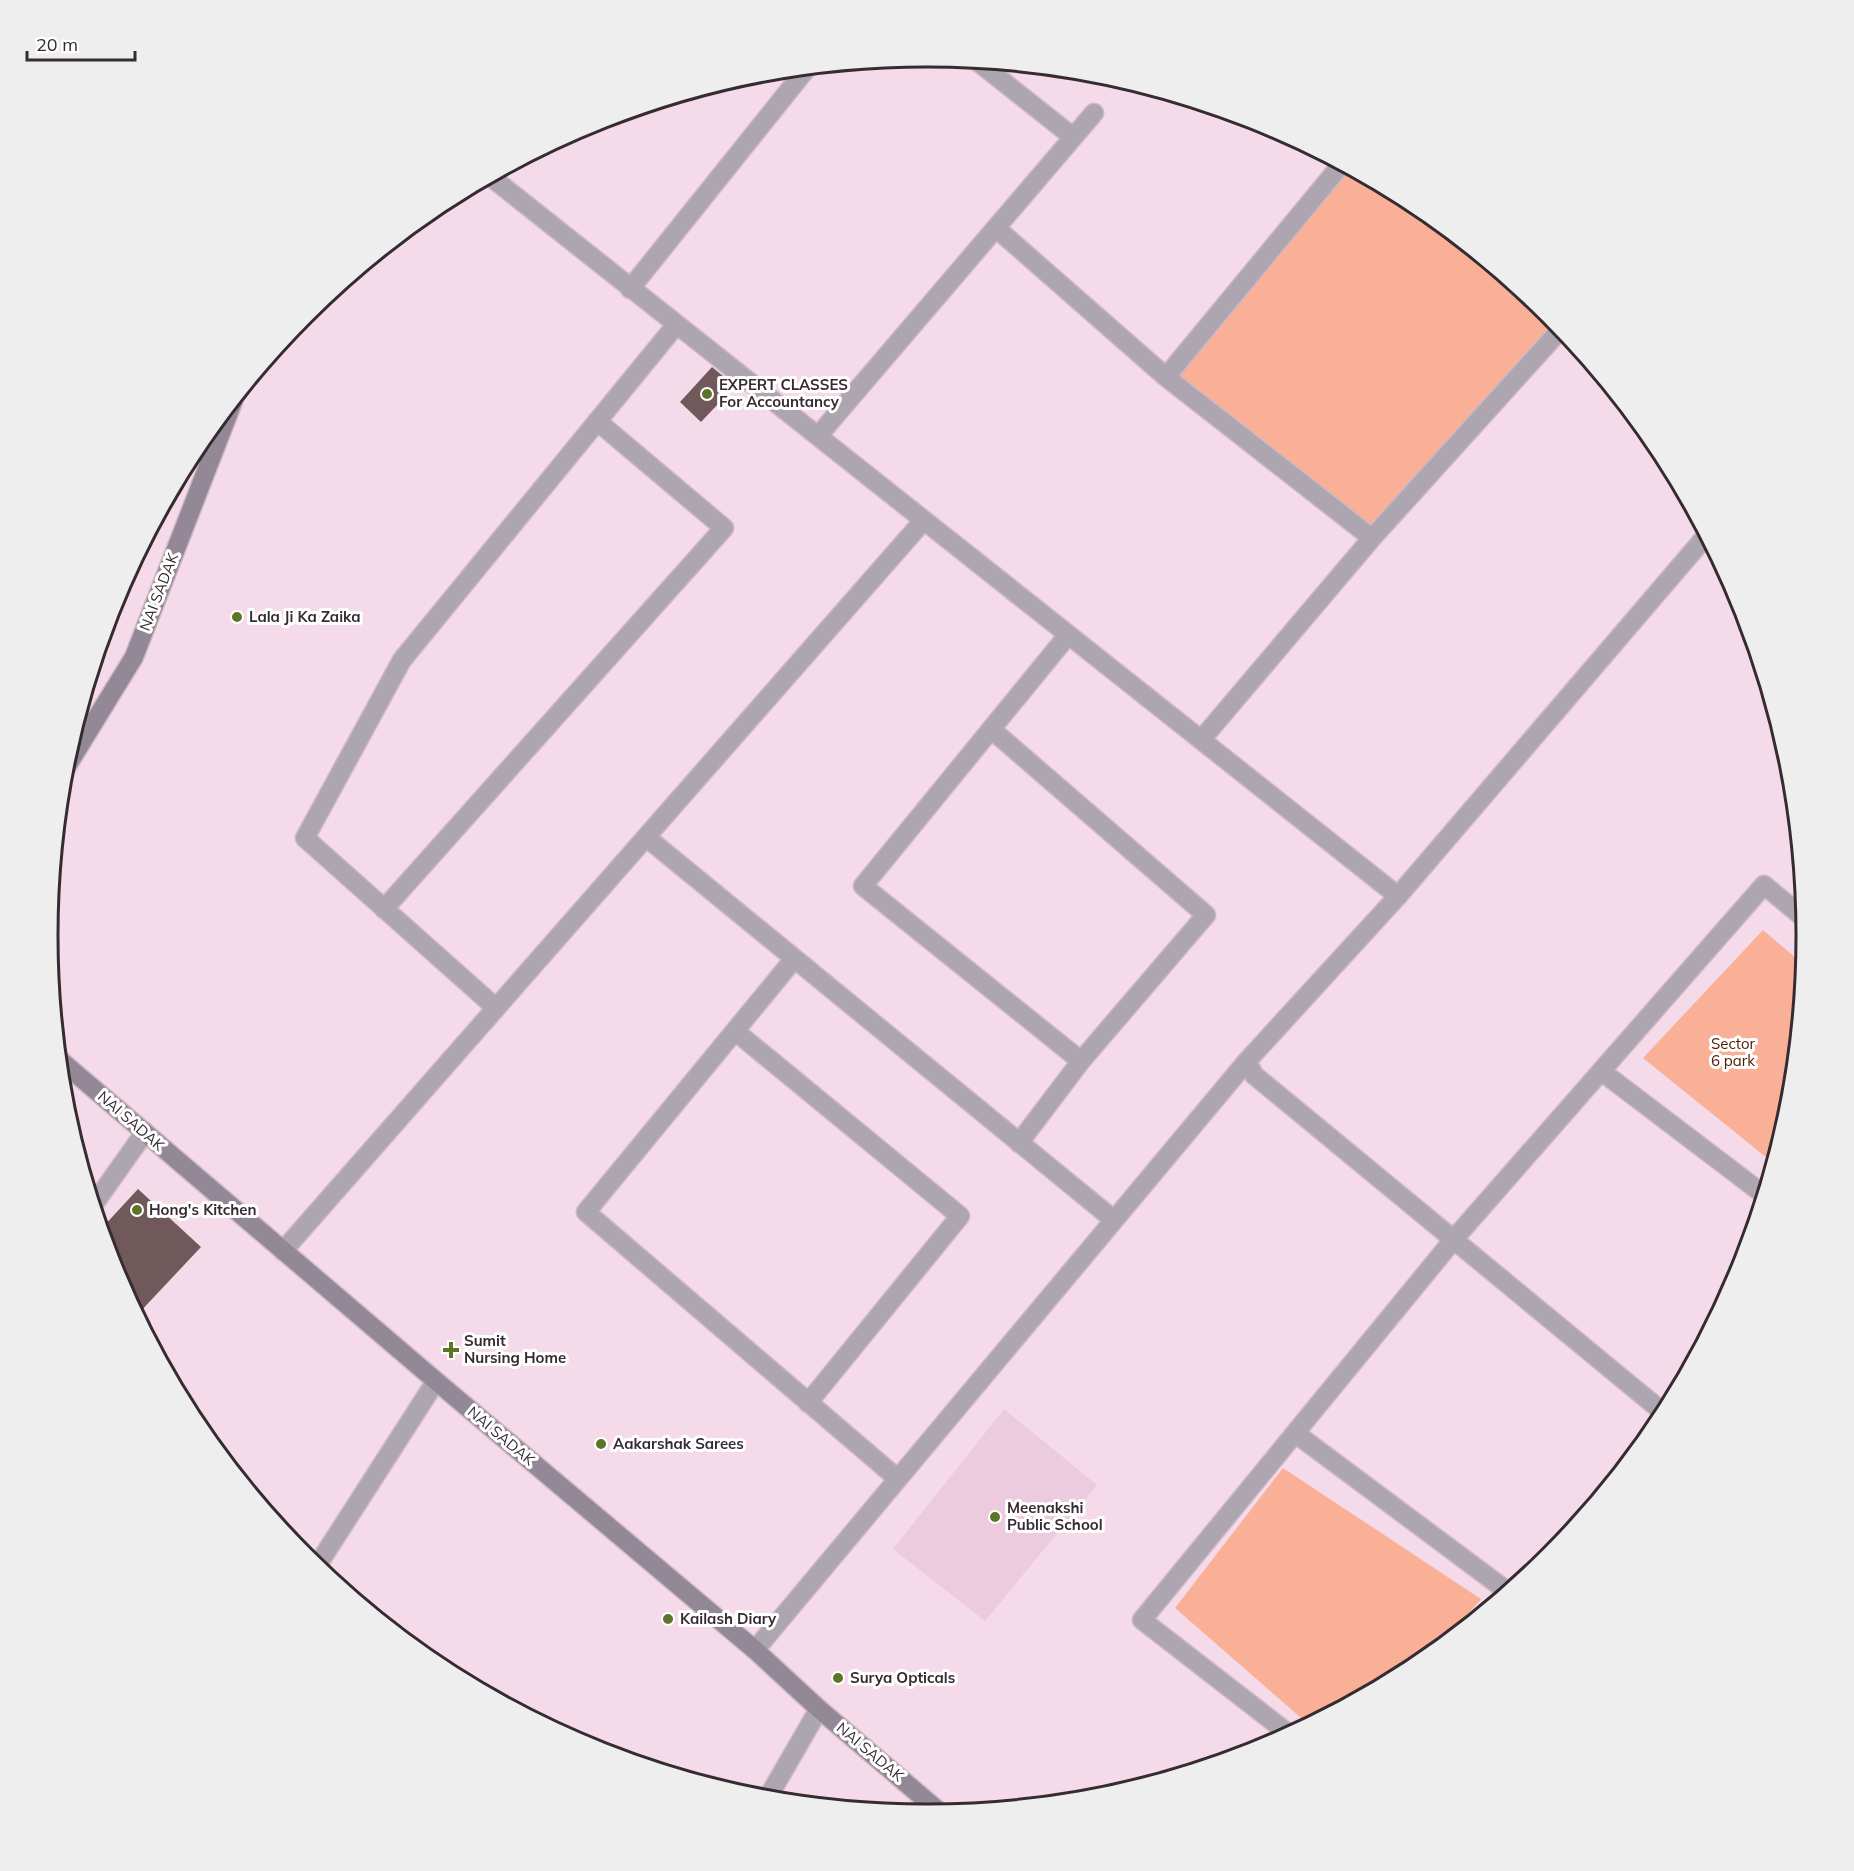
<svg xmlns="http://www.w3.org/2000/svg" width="1854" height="1871" viewBox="0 0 1854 1871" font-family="Mulish,sans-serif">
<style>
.built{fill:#ebcbdd}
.green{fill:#f9b096}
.building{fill:#71585a}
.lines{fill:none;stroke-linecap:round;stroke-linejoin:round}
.street-casing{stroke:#cfb8c4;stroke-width:21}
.secondary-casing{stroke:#cfb8c4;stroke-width:21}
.street{stroke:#ada6b0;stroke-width:18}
.secondary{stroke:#928896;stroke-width:18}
.poi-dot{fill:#5c7528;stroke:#fff;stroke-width:2}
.labels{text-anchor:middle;stroke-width:6;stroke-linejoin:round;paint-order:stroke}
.poi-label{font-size:15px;font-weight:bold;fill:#352b31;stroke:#fff;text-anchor:start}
.street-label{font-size:15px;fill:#352b31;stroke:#fff}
.park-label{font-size:15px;fill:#501902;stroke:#fff}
.rim{fill:none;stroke:#352b31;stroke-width:3}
</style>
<rect width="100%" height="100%" fill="#f5dbe9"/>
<path class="built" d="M1004 1409 1097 1485 985 1621 893 1549Z"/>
<path class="green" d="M1341 165 1416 205 1549 314 1561 329 1372 538 1166 377Z
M1763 930 1803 964 1789 1107 1772 1162 1643 1058Z
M1283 1468 1481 1599 1440 1646 1415 1667 1308 1724 1175 1608Z"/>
<path class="building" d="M712 367 735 386 701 422 680 402Z
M138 1189 201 1247 138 1314 115 1272 102 1228Z"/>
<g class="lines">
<defs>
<path id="street" d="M977 61 1073 137
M1341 165 1166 377 1372 538
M491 177 1398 896
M996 228 1166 377
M630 289 807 68
M818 436 1094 113
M991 729 1206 915 1081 1061
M1201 740 1372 538 1561 329
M646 837 1114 1220
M384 909 724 528 597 421
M794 959 586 1212 898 1479
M496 1008 305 838 402 660 676 325
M735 1031 960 1216 808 1403
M1247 1061 1254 1075 1664 1413
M1601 1071 1763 1194
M1019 1143 1081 1061 863 886 1068 635
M94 1204 145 1132
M283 1251 924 520
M1295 1433 1507 1591
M317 1566 436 1381
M755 1650 1247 1061 1398 896 1706 536
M1289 1734 1142 1620 1454 1239 1764 885 1804 918
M767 1799 819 1709"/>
<path id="secondary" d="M64 771 134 657 233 402
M60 1060 436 1381 755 1650 819 1709 941 1813"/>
</defs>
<use href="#street" class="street-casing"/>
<use href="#secondary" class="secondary-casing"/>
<use href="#street" class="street"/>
<use href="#secondary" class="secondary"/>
</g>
<g class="poi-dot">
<circle cx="707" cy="394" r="6"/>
<circle cx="237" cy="617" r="6"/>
<circle cx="137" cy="1210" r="6"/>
<path d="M448 1341h6v6h6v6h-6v6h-6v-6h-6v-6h6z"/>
<circle cx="601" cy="1444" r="6"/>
<circle cx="995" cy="1517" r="6"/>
<circle cx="668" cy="1619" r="6"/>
<circle cx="838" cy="1678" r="6"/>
</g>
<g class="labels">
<g class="poi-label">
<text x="719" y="390">EXPERT CLASSES<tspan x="719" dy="17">For Accountancy</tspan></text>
<text x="249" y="622">Lala Ji Ka Zaika</text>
<text x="149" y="1215">Hong's Kitchen</text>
<text x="464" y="1346">Sumit<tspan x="464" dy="17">Nursing Home</tspan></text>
<text x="613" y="1449">Aakarshak Sarees</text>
<text x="1007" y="1513">Meenakshi<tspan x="1007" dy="17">Public School</tspan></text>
<text x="680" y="1624">Kailash Diary</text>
<text x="850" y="1683">Surya Opticals</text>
</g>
<g class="street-label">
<text transform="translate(159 592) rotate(-69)" y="5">NAI SADAK</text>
<text transform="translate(131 1121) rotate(41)" y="5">NAI SADAK</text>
<text transform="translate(501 1436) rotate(40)" y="5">NAI SADAK</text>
<text transform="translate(870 1752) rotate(40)" y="5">NAI SADAK</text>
</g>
<g class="park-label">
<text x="1733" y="1049">Sector<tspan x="1733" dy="17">6 park</tspan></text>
</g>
</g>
<path d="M0 0H1854V1871H0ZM926 67H928A868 868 0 0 1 1796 935V936A868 868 0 0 1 928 1804H926A868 868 0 0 1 58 936V935A868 868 0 0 1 926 67Z" fill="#efeeef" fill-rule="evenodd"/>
<path class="rim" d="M926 67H928A868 868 0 0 1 1796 935V936A868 868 0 0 1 928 1804H926A868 868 0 0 1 58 936V935A868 868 0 0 1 926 67Z"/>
<path d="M27 51v9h108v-9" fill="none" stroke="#352b31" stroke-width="3"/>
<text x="36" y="51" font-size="18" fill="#352b31" stroke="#ffffff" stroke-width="4.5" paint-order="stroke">20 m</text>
</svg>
